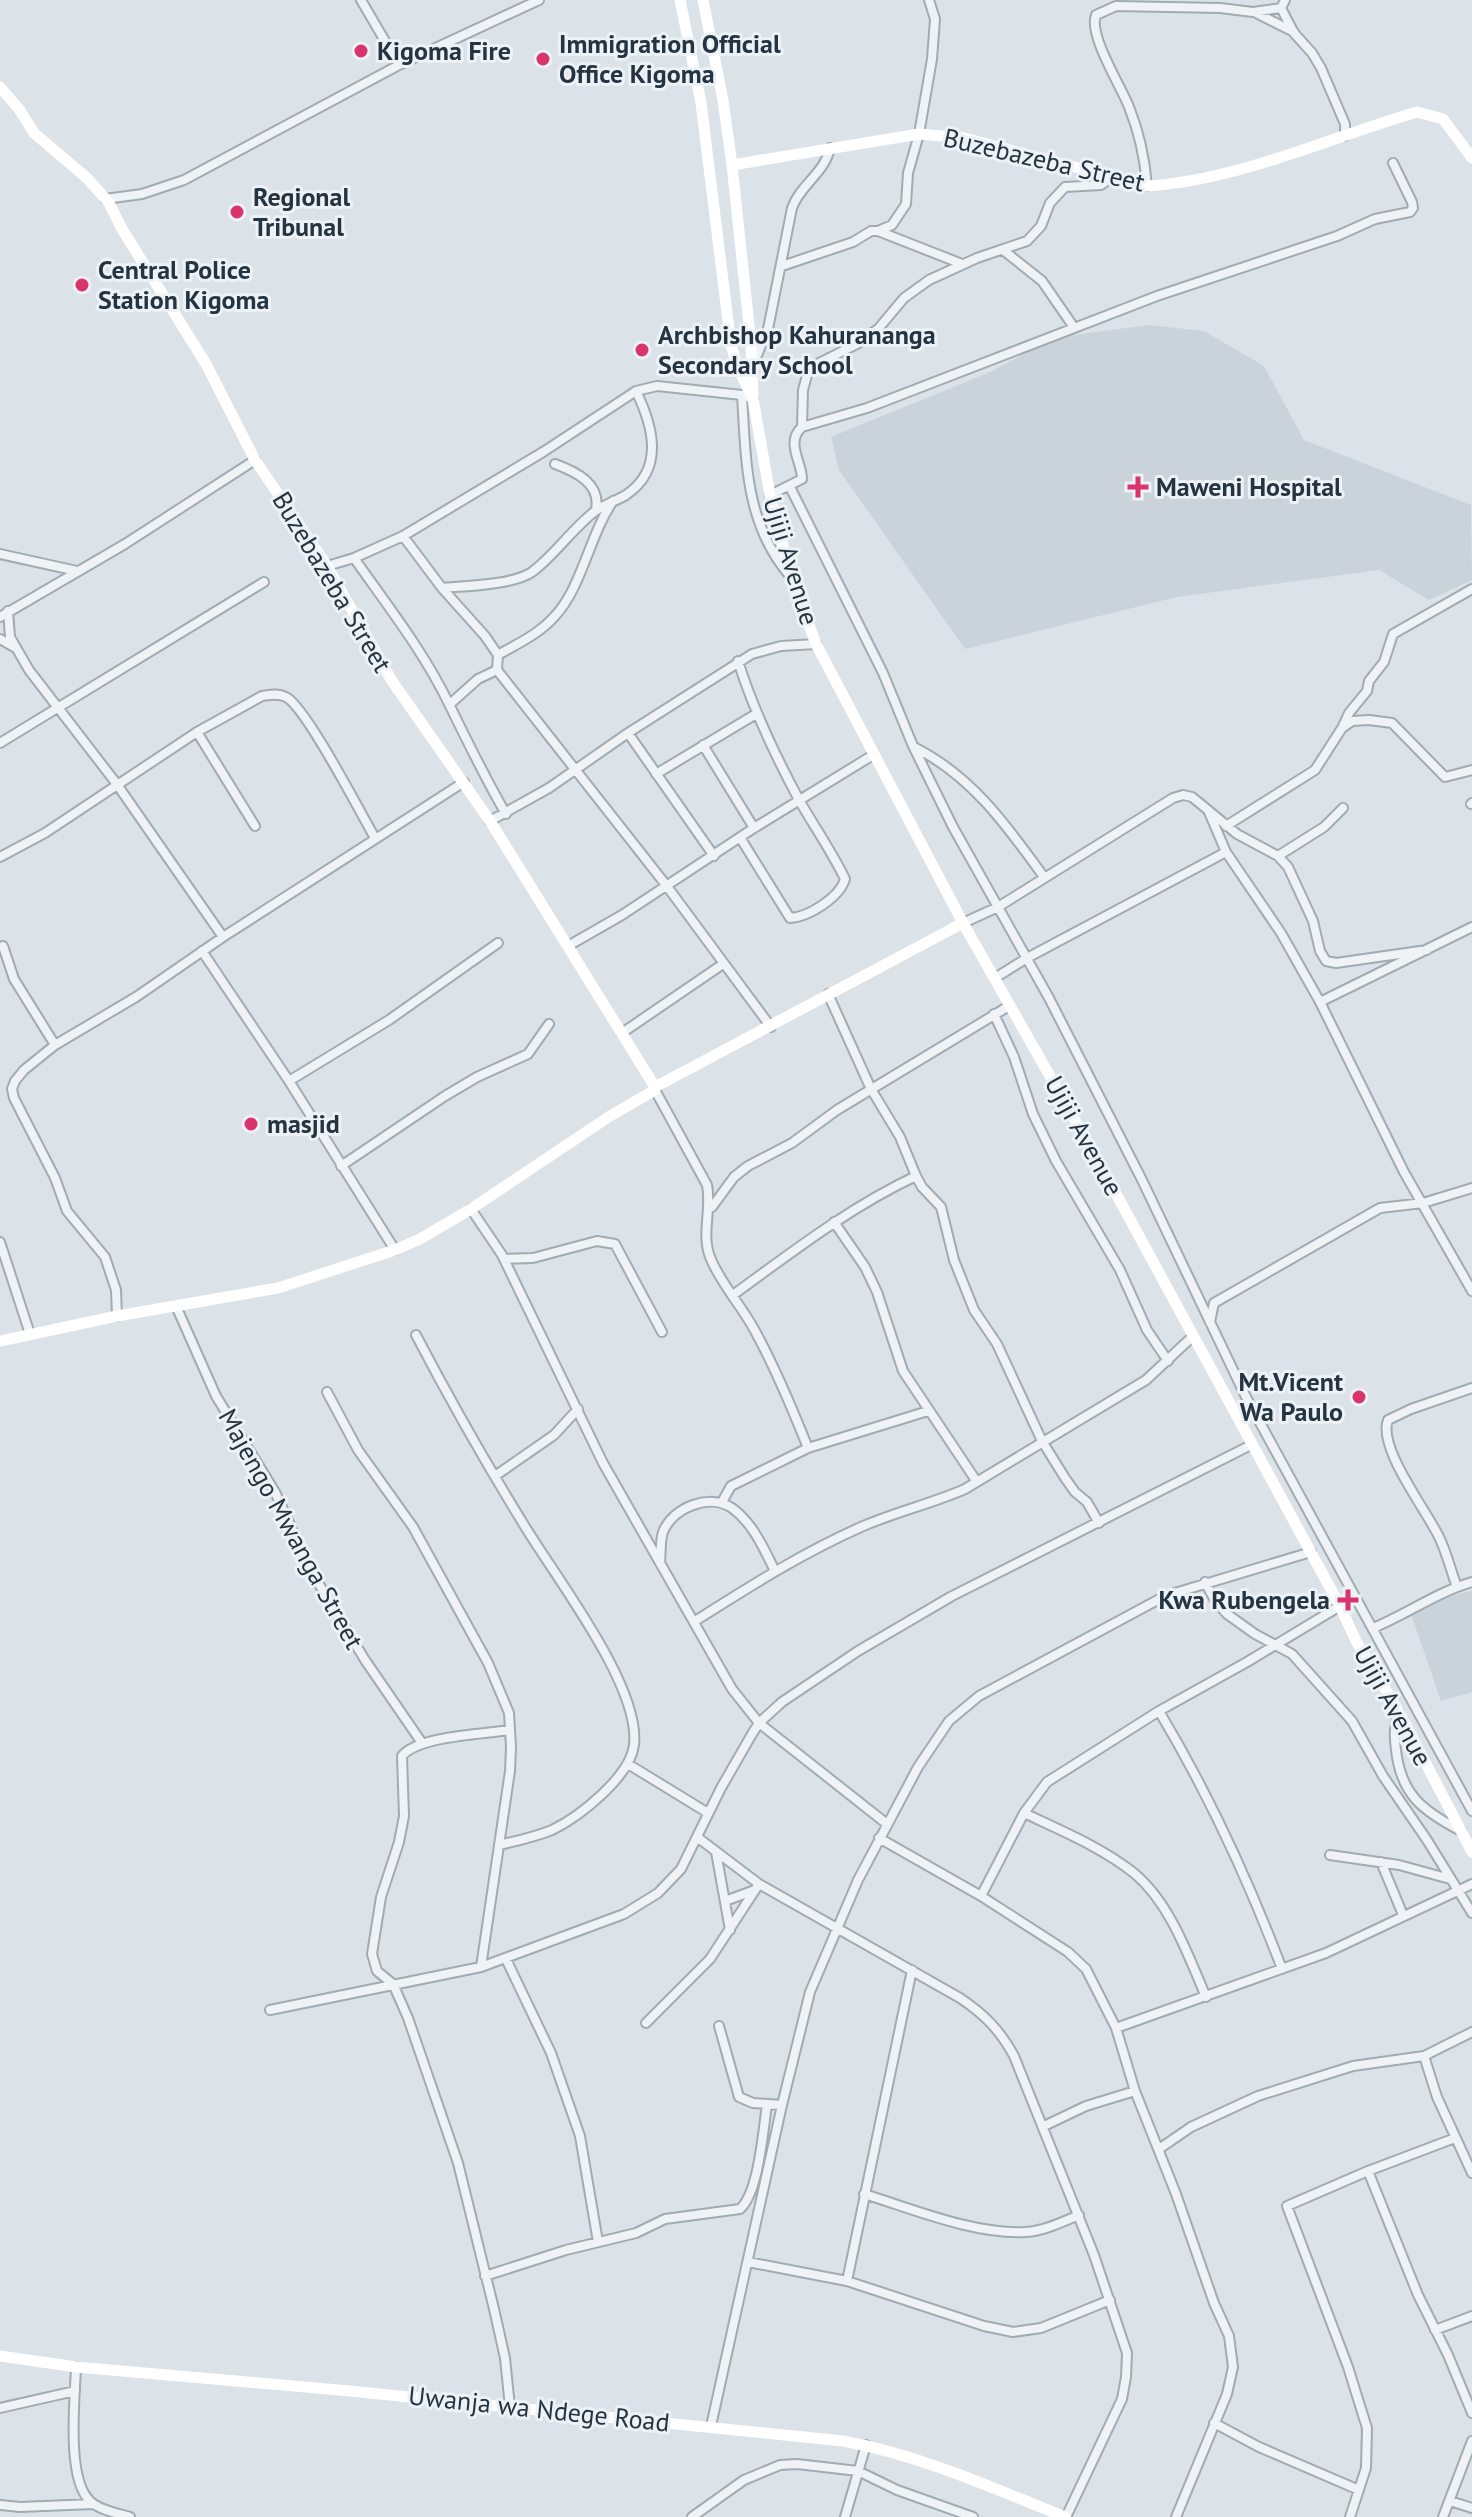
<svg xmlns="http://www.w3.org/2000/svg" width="1472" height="2517" viewBox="0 0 1472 2517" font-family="'PT Sans',sans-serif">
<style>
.built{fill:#cad3da}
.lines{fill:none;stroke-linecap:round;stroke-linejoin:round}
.street-casing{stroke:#a1abb2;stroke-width:12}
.street{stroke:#eff3f6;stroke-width:8}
.secondary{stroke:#fff;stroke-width:11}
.poi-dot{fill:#d9356c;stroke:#ecf2f6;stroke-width:3}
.labels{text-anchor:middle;stroke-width:6;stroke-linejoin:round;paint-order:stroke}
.poi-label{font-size:26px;font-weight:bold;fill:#253440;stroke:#ecf2f6;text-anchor:start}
.street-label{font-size:26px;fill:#253440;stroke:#ecf2f6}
</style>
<rect width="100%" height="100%" fill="#dce3e8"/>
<path class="built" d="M1149 325 1204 331 1264 366 1304 440 1471 505 1472 580 1429 600 1379 570 1177 597 965 649 839 470 831 437 990 372 1058 337Z
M1472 1591V1692L1441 1701 1411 1614 1440 1598Z"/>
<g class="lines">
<defs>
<path id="street" d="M361 0 399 65
M1285 0 1281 8 1294 33 1312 53 1321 68 1345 124V136
M1256 13 1294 32
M1147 186C1145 160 1139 132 1129 107 1121 86 1088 35 1096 15L1116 6 1220 8 1253 12 1281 8
M105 199 142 194 184 180 399 65 539 0
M878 231 892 225 906 204 908 173 919 134 932 59 935 19 929 0
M1003 250 1042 281 1073 326
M782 266 853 242 871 231H878L962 264
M753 365 768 329 792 208C800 185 825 173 830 148
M742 395C746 460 745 524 790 576
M802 427 803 390 809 368 857 344 878 329 904 298 929 280 977 258 1027 241 1041 226 1050 203 1065 187 1101 185 1112 177
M555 464C577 472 601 484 596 510
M790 487 883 673 913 746 953 827 1049 998 1142 1180 1246 1397 1472 1811
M770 495 802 479C802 462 785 442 802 427L867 408 1157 296 1337 236 1375 219 1410 212 1413 208 1412 202 1393 163
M403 536 442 588 485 636 498 655 497 670 666 885 771 1027
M0 554 77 571
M354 558C387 605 424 652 449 704 467 741 485 778 506 814
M327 566 354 558 403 536 543 452 636 391 657 386 742 395 753 399
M442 588C466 586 513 585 532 572 555 555 571 530 594 512 603 505 616 501 626 495 665 469 653 426 636 391
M8 611 10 637 29 670 116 783 223 937
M0 617 125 544 255 460
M0 639 14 647
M498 655C517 644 539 634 554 617 582 588 589 536 613 501
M738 661C753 709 774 753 798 798 813 825 831 850 845 879 840 897 809 917 790 918L741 839
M450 704 478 679 497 670
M1343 726 1349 713 1367 691 1369 681 1384 662 1393 634 1472 589
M197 732 255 826
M628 733 714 856
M0 743 264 582
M703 745 754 828
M914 747C972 776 1007 826 1044 877
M656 774 756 714
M1471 804 1472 803
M1209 811 1237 834 1278 856 1288 867 1313 921 1320 951 1326 961 1336 963 1427 950
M490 821 549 788 628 733 752 654 781 646 816 644
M1226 826 1315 770 1342 728 1352 721 1369 720 1392 723 1445 777 1472 770
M1278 856 1324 827 1343 808
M0 857 45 833 197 732 262 696C270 695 278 693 286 697 306 707 361 814 375 838
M963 923 998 907 1173 798 1183 795 1192 797 1208 810 1226 852 1281 933 1320 1002 1404 1172 1472 1291
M3 946 14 979 55 1045
M568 946 622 915 754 828 873 755
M202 951 289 1081 395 1250
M995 978 1027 958 1226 852
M828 994 871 1089 900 1137 916 1176 922 1187 941 1207 954 1260 974 1310 997 1344 1042 1441 1065 1478 1075 1492 1087 1502 1099 1523
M1320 1002 1472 927
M994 1014 1014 1057 1033 1114 1056 1161 1120 1270 1147 1330 1168 1361
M622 1033 723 964
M289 1081 389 1020 498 943
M655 1090 707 1185C712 1209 701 1234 710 1257 720 1283 742 1306 755 1331 776 1369 792 1408 808 1448
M341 1166 445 1096 477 1077 528 1054 549 1024
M712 1207 734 1177 748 1166 792 1143 837 1110 1009 1006
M471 1209 502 1255 603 1463 732 1689 759 1723 887 1824
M834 1222 865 1267 877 1292 903 1371 977 1482
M0 1242 30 1334
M504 1259 533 1258 597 1241 615 1244 662 1332
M733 1295C792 1252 850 1207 916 1176
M176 1306 216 1396 275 1492 311 1571 365 1660 422 1743
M117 1316 116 1290 105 1257 67 1211 55 1178 14 1098 12 1089 15 1081 24 1070 55 1045 136 997 223 937 464 782
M1210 1322 1214 1303 1380 1208 1423 1203 1472 1188
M416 1335C449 1398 484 1460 521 1520 552 1573 641 1685 634 1745 630 1777 579 1817 552 1830 535 1837 517 1841 499 1845
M327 1392 358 1450 413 1527 488 1663 509 1713 511 1747 510 1771 481 1967
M495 1476 554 1435 578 1409
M722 1502 731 1486 808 1448 928 1411
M660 1563C661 1554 660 1540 663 1532 673 1507 710 1493 732 1508 753 1523 764 1549 775 1571
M1205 1582 1216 1602 1227 1614 1255 1634 1292 1654 1352 1721 1383 1776 1427 1840 1472 1913
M1457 1587C1451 1571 1447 1554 1440 1539 1428 1512 1377 1448 1388 1420L1411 1409 1472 1388
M695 1621C749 1587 802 1553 861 1527 895 1512 931 1504 965 1489L1146 1380 1192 1337
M1373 1628C1407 1614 1437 1592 1472 1582
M1159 1711C1208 1793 1248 1879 1282 1969
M1399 1712C1394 1726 1394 1736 1396 1750 1401 1795 1423 1811 1461 1831
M510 1730C484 1734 418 1736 402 1756L404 1816 399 1842 381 1897 372 1954 377 1971 393 1984 408 2018 458 2163 494 2309 505 2358 510 2407
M628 1764 708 1813
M1024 1813C1062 1831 1101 1847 1134 1873 1170 1903 1188 1955 1206 1997
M697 1837 759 1884 960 1998C984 2014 1000 2030 1014 2056L1094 2255 1127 2353 1126 2377 1122 2399 1066 2517
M879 1838 981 1896 1068 1952 1086 1969 1116 2028 1135 2091 1176 2194 1214 2303 1229 2336 1233 2367 1227 2394 1176 2517
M716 1852 730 1930
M1330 1855 1399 1865 1450 1879
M1381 1862 1403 1915
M981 1896 1024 1813 1047 1782 1159 1711 1247 1662 1340 1606
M725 1901 755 1890
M506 1959 551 2053 580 2136 598 2242
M270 2010 481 1967 624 1914 658 1893 681 1869 721 1788 752 1734 759 1723 782 1702 858 1651 952 1596 1251 1445
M646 2023 710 1959 759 1884
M719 2026 739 2097 753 2103 782 2105
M1116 2028 1326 1953 1472 1884
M1424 2056 1437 2097 1472 2173
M1044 2126 1086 2106 1135 2091
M1159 2149 1191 2127 1258 2096 1353 2066 1424 2056 1472 2032
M1368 2171 1418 2295 1448 2355 1472 2413
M864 2194C913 2209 975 2235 1026 2232 1044 2231 1062 2222 1079 2215
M748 2262 847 2281 984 2326 1013 2332 1041 2328 1110 2300
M485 2276 566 2250 636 2233 665 2219 740 2209C759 2192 763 2130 767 2105
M847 2281 912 1970
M1435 2330 1472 2316
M76 2367C75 2398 66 2479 90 2501 99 2510 117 2513 130 2517
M0 2408 75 2391
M1214 2423 1259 2447 1359 2490
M711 2426 782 2105 810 1992 858 1880 918 1767 949 1721 979 1696 1165 1596 1311 1552
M1450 2501 1472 2508
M0 2505 20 2507 93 2504
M692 2517 744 2480 780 2465 797 2464 858 2471 897 2490 973 2517
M845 2517 866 2445
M1350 2517 1366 2468 1367 2428 1348 2367 1287 2206 1368 2171 1455 2138
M1443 2517 1472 2441"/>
</defs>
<use href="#street" class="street-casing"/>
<use href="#street" class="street"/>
<path class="secondary" d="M680 0 701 103 731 345 738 368 751 395
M703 0 723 100 732 165 751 344 753 399 770 495 791 577 816 644 963 923 1101 1166 1340 1606 1356 1641 1399 1712 1472 1852
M0 87 19 109 34 133 87 178 109 203 122 229 206 364 255 460 327 566 392 681 490 821 655 1087
M732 165 919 134 964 138 1147 186C1240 180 1328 138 1417 112L1443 119 1472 158
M0 1341 117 1316 278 1288 395 1250 420 1239 471 1209 610 1116 655 1090V1087L963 923
M0 2356 76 2367 350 2391 843 2441C920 2455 993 2488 1065 2517"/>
</g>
<g class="poi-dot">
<circle cx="361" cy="51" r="8"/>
<circle cx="543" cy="59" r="8"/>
<circle cx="237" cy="212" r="8"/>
<circle cx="82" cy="285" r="8"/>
<circle cx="642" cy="350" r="8"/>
<path d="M1134 475h8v8h8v8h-8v8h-8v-8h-8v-8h8z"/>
<circle cx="251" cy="1124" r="8"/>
<circle cx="1359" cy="1397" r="8"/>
<path d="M1344 1588h8v8h8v8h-8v8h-8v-8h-8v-8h8z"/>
</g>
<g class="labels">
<g class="poi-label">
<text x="559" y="53">Immigration Official<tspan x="559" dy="30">Office Kigoma</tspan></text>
<text x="377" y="60">Kigoma Fire</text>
<text x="253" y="206">Regional<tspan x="253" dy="30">Tribunal</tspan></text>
<text x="98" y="279">Central Police<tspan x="98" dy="30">Station Kigoma</tspan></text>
<text x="658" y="344">Archbishop Kahurananga<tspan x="658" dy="30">Secondary School</tspan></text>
<text x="1156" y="496">Maweni Hospital</text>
<text x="267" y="1133">masjid</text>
<text x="1343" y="1391" text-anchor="end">Mt.Vicent<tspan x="1343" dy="30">Wa Paulo</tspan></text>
<text x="1330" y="1609" text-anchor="end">Kwa Rubengela</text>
</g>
<g class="street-label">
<text transform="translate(1044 160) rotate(13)" y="9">Buzebazeba Street</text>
<text transform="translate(791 561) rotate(73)" y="9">Ujiji Avenue</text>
<text transform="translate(332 582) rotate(59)" y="9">Buzebazeba Street</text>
<text transform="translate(1084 1136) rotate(61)" y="9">Ujiji Avenue</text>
<text transform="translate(291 1529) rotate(61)" y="9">Majengo Mwanga Street</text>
<text transform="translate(1393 1706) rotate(61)" y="9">Ujiji Avenue</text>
<text transform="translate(539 2409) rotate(6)" y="9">Uwanja wa Ndege Road</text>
</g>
</g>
</svg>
